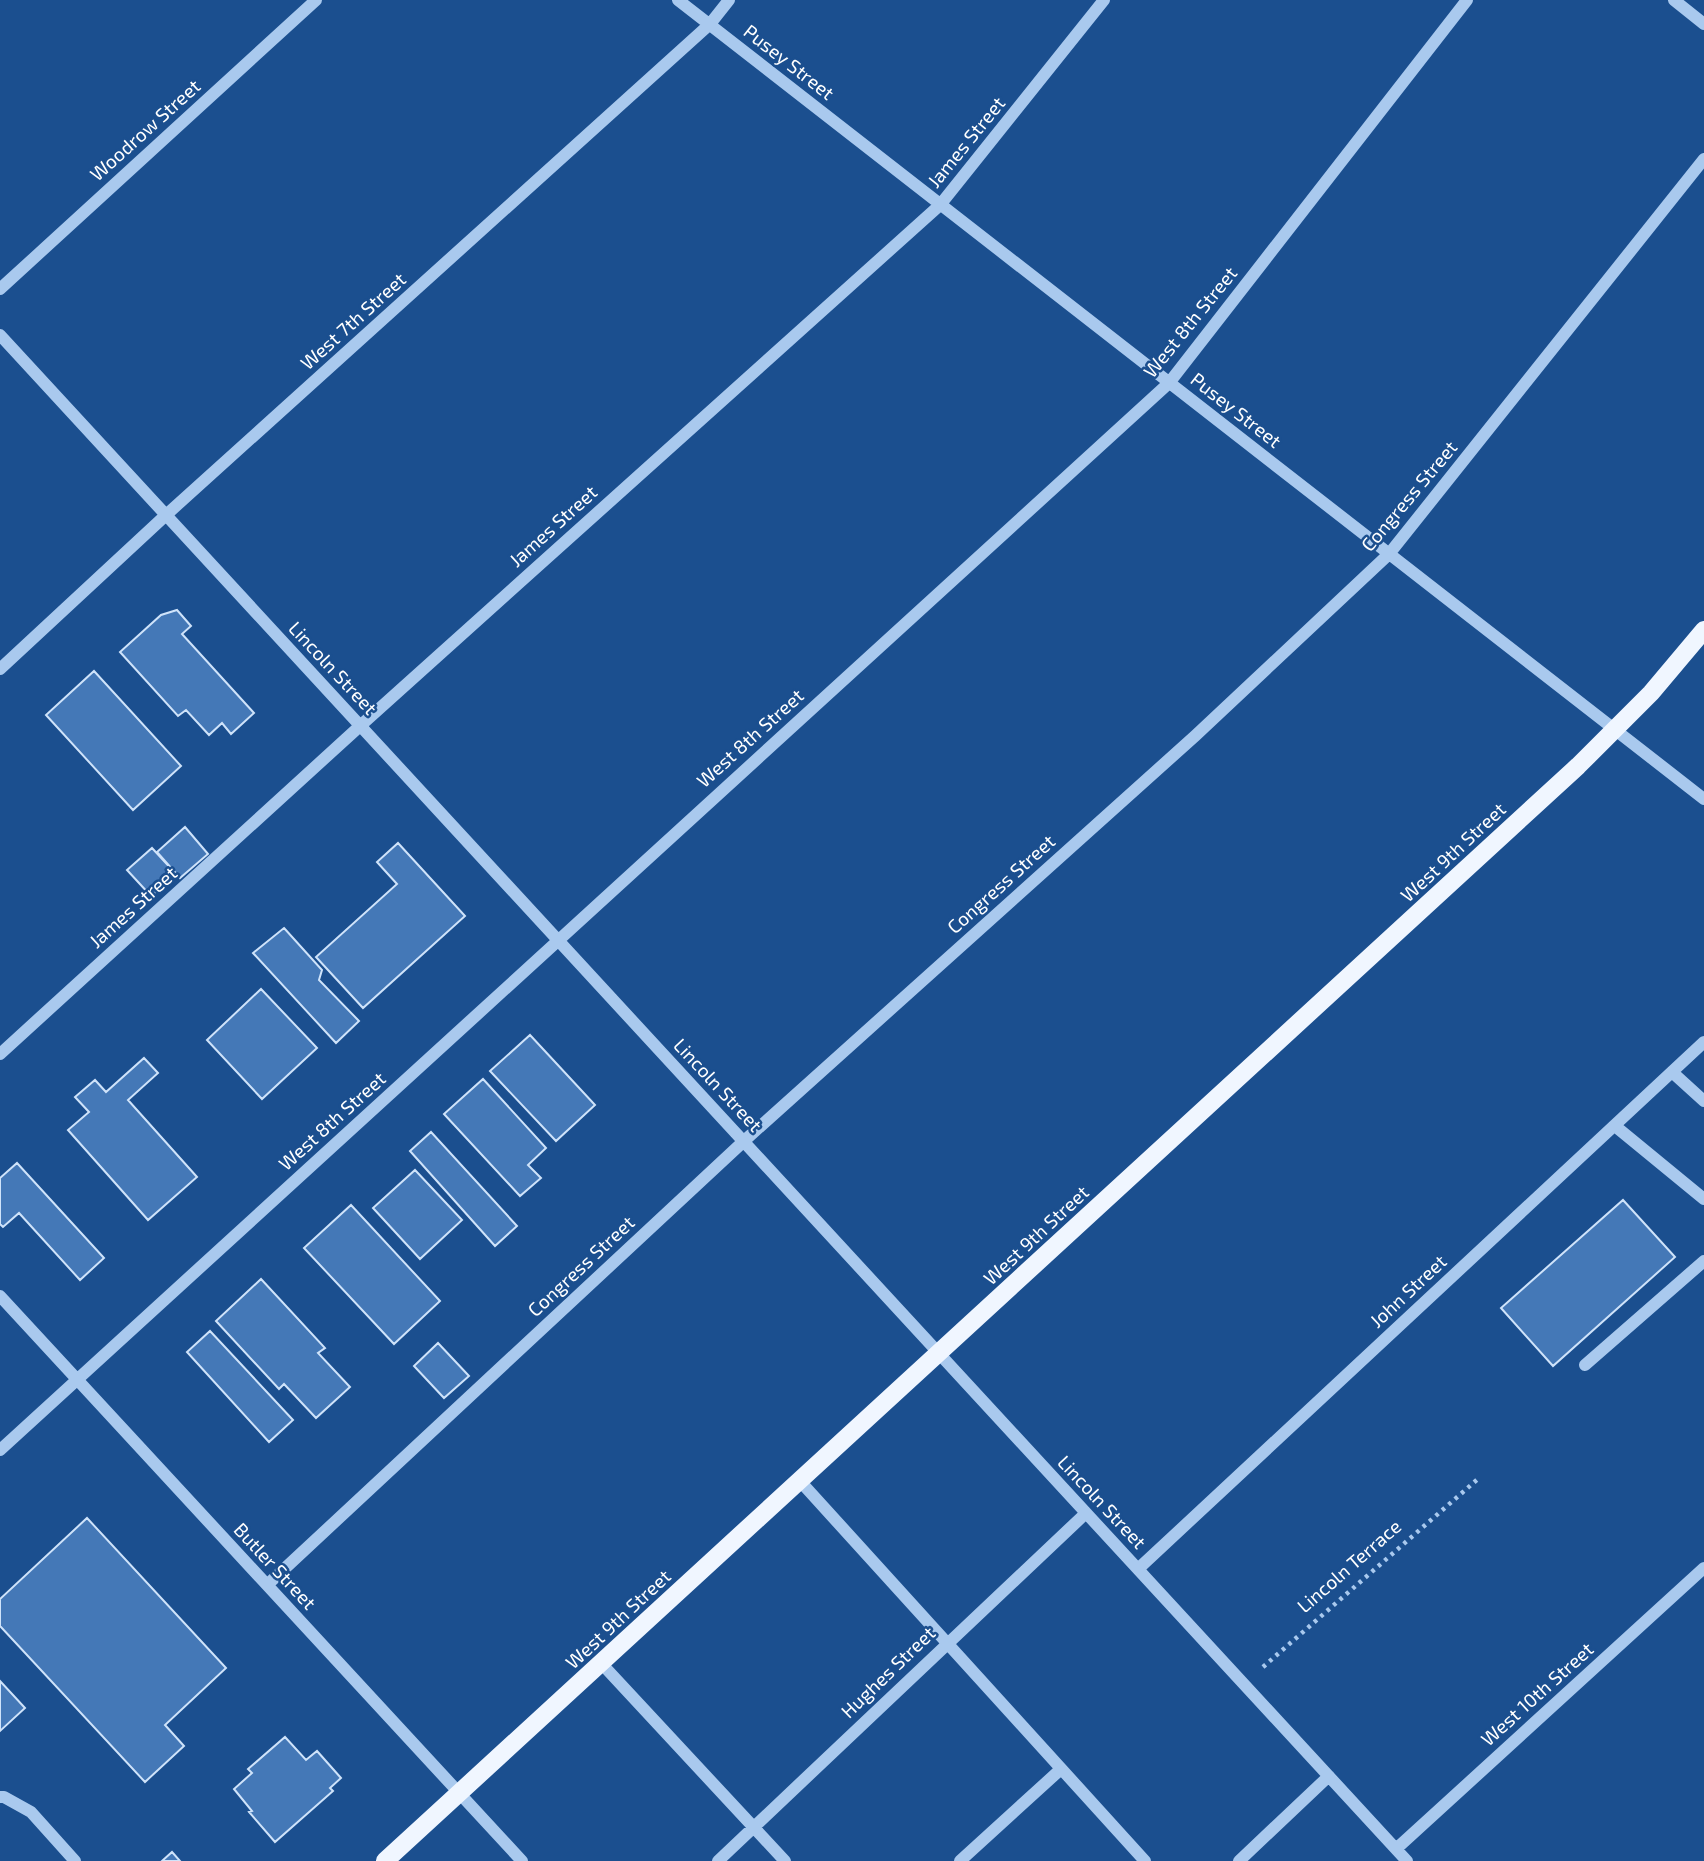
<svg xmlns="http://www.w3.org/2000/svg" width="1704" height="1861" viewBox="0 0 1704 1861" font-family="'Exo 2',sans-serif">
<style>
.building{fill:#4478b7;stroke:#cfe3fa;stroke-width:2}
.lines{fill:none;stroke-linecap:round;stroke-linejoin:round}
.path{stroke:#a9c9ee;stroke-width:4.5;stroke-dasharray:3.5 5;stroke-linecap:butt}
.minor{stroke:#a9c9ee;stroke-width:12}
.major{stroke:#f0f6ff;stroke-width:18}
.labels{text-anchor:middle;stroke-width:5;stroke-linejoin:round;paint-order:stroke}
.street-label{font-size:19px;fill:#fff;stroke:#1b4f8f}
</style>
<rect width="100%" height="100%" fill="#1b4f8f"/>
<path class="building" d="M177 610 191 626 182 634 254 713 231 734 222 723 209 735 186 710 178 716 120 652 161 615Z
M94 671 181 766 133 810 46 715Z
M185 827 208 854 180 878 157 852Z
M398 843 465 916 363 1008 316 957 397 884 377 862Z
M152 848 176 874 151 896 127 870Z
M284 928 322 970 319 980 359 1021 336 1043 253 953Z
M261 989 317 1048 262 1099 207 1040Z
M530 1035 595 1105 556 1141 490 1071Z
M144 1058 158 1073 128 1100 197 1177 148 1220 68 1130 89 1112 75 1097 95 1080 106 1092Z
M483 1079 546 1148 528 1165 541 1178 520 1196 444 1114Z
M431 1132 517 1226 495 1246 410 1151Z
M17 1163 104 1258 80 1280 19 1213 3 1227 0 1224V1178Z
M415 1170 462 1220 420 1259 373 1208Z
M1623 1200 1675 1257 1553 1366 1501 1308Z
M351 1205 440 1301 394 1344 304 1248Z
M261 1279 325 1348 318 1353 350 1387 316 1418 284 1384 279 1389 216 1321Z
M210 1331 293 1420 269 1442 187 1352Z
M438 1343 469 1376 444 1398 414 1366Z
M87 1518 226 1668 165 1725 184 1746 145 1782 0 1626V1599Z
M0 1681 25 1708 0 1731Z
M285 1737 306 1760 317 1751 341 1778 330 1788 333 1791 275 1842 249 1812 252 1811 234 1789 252 1773 248 1769Z
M172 1852 180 1861H162Z"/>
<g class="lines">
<path class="path" d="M1263 1667 1479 1478"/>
<path class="minor" d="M678 0 1704 799
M1674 0 1704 24
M0 289 316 0
M0 335 1407 1861
M0 669 166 515 710 24 729 0
M0 1054 360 726 940 205 1104 0
M1672 1072 1704 1101
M1615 1126 1704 1199
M0 1296 522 1861
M1585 1365 1704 1261
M0 1450 1169 383 1467 0
M800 1481 1145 1861
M1138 1569 1704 1042
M267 1585 744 1141 1195 736 1389 554 1704 159
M601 1663 785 1861
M0 1797H4L31 1812 75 1861
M1396 1849 1704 1568
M718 1861 1086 1513
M960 1861 1061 1769
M1239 1861 1329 1776"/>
<path class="major" d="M385 1861 1578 766 1651 693 1704 630"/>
</g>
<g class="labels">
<g class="street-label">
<text transform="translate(789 62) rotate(38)" y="7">Pusey Street</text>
<text transform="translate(145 130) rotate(-42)" y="7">Woodrow Street</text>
<text transform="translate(966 142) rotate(-51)" y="7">James Street</text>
<text transform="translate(353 321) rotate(-42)" y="7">West 7th Street</text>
<text transform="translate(1190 322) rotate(-51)" y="7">West 8th Street</text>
<text transform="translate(1236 410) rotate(38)" y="7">Pusey Street</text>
<text transform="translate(1409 496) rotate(-50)" y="7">Congress Street</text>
<text transform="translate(553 526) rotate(-42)" y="7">James Street</text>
<text transform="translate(333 668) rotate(47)" y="7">Lincoln Street</text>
<text transform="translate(750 738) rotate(-42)" y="7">West 8th Street</text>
<text transform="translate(1453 852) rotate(-43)" y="7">West 9th Street</text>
<text transform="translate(1001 884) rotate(-42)" y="7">Congress Street</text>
<text transform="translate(133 907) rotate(-42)" y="7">James Street</text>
<text transform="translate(718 1085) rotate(47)" y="7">Lincoln Street</text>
<text transform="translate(332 1121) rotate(-42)" y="7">West 8th Street</text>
<text transform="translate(1036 1235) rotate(-43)" y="7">West 9th Street</text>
<text transform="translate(581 1266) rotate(-43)" y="7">Congress Street</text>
<text transform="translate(1408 1291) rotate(-43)" y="7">John Street</text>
<text transform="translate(1102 1502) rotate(47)" y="7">Lincoln Street</text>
<text transform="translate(275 1566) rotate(47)" y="7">Butler Street</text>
<text transform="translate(1349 1566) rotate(-41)" y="7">Lincoln Terrace</text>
<text transform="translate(618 1619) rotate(-43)" y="7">West 9th Street</text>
<text transform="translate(888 1672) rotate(-44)" y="7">Hughes Street</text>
<text transform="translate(1537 1694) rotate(-42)" y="7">West 10th Street</text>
</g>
</g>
</svg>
